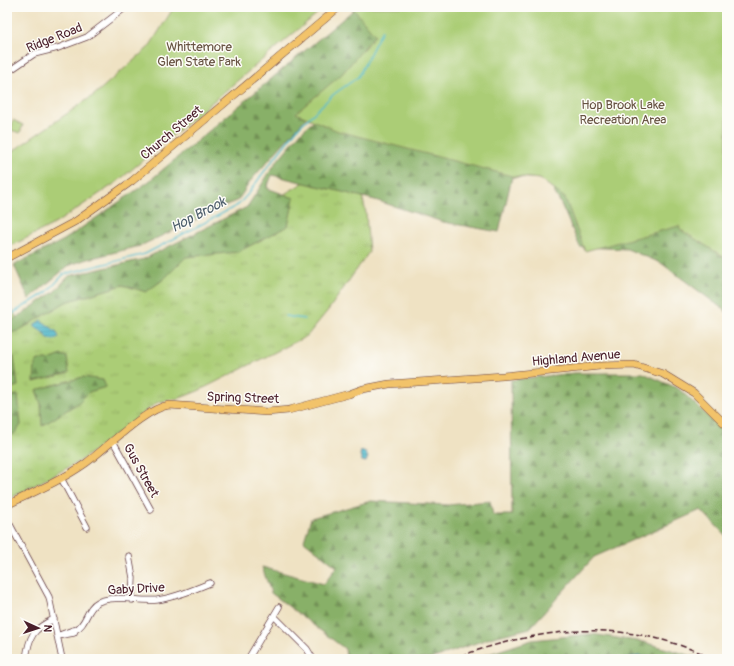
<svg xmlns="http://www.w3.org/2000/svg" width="734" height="666" viewBox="0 0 734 666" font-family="Pangolin,sans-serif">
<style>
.grass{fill:url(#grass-tufts);stroke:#7a7650}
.forest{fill:url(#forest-firs);stroke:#696849}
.park{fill:#abcd76;stroke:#7a7650}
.water{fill:url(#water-rules);stroke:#4c6c7c}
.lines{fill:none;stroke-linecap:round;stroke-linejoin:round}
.stream{stroke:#4fbacc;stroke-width:1.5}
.minor-casing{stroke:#633c42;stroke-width:7}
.major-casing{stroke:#633c42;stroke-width:8}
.minor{stroke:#fff;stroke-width:5.5}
.major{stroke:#f2c36a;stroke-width:7}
.rail{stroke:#4a1f2b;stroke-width:1.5;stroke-dasharray:6 3;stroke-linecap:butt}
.labels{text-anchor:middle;stroke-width:3;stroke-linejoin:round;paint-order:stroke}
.street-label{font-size:13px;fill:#4a1f2b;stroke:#fdfcf7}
.park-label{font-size:13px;fill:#675342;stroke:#fdfcf7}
.water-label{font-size:14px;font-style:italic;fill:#4c5d6b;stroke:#fdfcf7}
</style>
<defs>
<pattern id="grass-tufts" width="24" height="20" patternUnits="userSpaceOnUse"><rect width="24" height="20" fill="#abcd76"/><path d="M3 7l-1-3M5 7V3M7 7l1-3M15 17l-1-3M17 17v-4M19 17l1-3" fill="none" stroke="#95b066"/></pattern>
<pattern id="forest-firs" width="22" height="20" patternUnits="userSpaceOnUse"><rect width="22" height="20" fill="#88b067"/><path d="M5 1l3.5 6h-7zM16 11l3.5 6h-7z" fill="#718f55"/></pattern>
<pattern id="water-rules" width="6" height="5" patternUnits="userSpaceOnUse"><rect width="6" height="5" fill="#4fbacc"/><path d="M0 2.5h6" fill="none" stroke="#4497a6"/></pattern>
</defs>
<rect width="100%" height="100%" fill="#fdfcf7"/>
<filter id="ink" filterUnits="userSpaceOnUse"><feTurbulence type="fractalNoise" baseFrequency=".025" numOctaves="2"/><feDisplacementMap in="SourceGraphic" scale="8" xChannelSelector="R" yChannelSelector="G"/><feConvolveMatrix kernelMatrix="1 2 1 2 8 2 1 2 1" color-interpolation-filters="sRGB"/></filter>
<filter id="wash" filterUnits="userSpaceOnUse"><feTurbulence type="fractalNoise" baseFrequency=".012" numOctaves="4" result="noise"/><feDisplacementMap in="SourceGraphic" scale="16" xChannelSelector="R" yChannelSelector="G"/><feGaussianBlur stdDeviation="0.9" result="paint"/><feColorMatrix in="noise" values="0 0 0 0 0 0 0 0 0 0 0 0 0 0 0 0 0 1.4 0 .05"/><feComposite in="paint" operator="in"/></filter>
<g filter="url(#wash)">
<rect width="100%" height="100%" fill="#efe2c3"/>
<path class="grass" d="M325 170 362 195 366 213 369 252 329 309 307 336 198 391 180 398 158 402 80 461 7 500V300L17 318 281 196Z"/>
<path class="forest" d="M357 7 380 28 356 72 312 111 252 179 238 200 140 246 84 260 68 266 29 299 14 265 64 240 148 182Z
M727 7V312L661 263 627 249 580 247 561 204 547 179 512 177 499 232 443 222 375 200 272 175 267 188 294 198 288 226 238 252 186 257 164 279 146 292 123 285 66 302 18 331 7 334V324L54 292 69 276 144 259 247 207 277 161 302 131 341 98Z
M62 355 67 357 69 373 34 382 35 364 38 360H49Z
M14 357 18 386 7 389V358Z
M574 373H643L679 389 727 434V537L701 510 594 557 530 628 493 637 431 659H346L345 649 271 593 262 567 324 584 337 567 304 541 311 518 371 501 448 505 490 501 493 515H512L511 380Z
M83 377 103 380 106 387 89 392 78 403 42 426 41 404 36 390Z
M18 395 21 425 14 434 7 437V397Z
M591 634 643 642 703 659C675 659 647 655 618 659H473L532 640Z"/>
<path class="park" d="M174 7H325L117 182 56 223 7 248V155L94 95 149 47Z
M352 7H727V259L681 230 679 226 585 251 565 198 540 179 512 176 338 131 296 113 342 74 375 35Z
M13 120 23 125 20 133 11 130Z"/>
<path class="water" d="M41 320 57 332 59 338 54 340 48 339 44 333 35 327V324Z
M361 451H364L368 457 366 462 362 461 360 455Z
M639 656 663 658 666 659H618Z"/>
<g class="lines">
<path class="stream" d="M285 316 304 319
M7 317 47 292 64 274 145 254 238 205 248 194 263 173 298 128 334 94 358 77 382 30"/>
</g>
</g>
<g filter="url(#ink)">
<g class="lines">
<defs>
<path id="minor" d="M7 70 12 69 34 54 58 48 87 37 126 7
M113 441 151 510
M61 478 87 527
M7 519 49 597 62 659
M129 556 133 578 132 600
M274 616 307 649 313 659
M73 630H75L74 633 57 636Z
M75 630C87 625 86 608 98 602 115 594 139 602 157 600 176 597 193 590 210 583
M26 659C29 636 33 629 54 619
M248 659 279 607"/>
<path id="major" d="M7 258 76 221 132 181 339 7
M7 505C34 492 62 480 86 463 108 447 144 409 169 405L267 412 289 410 349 394 363 389 389 384 503 376 600 366 634 365 663 374 694 393 727 426"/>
</defs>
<use href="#minor" class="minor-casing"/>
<use href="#major" class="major-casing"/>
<use href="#minor" class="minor"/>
<use href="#major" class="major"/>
<path class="rail" d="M451 659C542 627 623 616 714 659"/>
</g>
</g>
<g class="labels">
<g class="street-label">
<text transform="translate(54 37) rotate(-22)" y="5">Ridge Road</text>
<text transform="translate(171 132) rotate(-40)" y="5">Church Street</text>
<text transform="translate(576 357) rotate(-5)" y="5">Highland Avenue</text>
<text transform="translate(243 397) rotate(2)" y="5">Spring Street</text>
<text transform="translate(142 470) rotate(61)" y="5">Gus Street</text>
<text transform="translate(136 588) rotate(-3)" y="5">Gaby Drive</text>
</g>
<g class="park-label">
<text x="199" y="51">Whittemore<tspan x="199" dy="15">Glen State Park</tspan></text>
<text x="623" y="109">Hop Brook Lake<tspan x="623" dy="15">Recreation Area</tspan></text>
</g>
<g class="water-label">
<text transform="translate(198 214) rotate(-28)" y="5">Hop Brook</text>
</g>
</g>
<rect width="734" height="666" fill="none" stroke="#fdfcf7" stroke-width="24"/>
<g transform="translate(38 628) rotate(93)" stroke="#fdfcf7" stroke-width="3" paint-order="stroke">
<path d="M0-3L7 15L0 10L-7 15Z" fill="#4a1f2b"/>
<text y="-6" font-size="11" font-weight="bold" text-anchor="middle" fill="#4a1f2b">N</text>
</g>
</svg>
